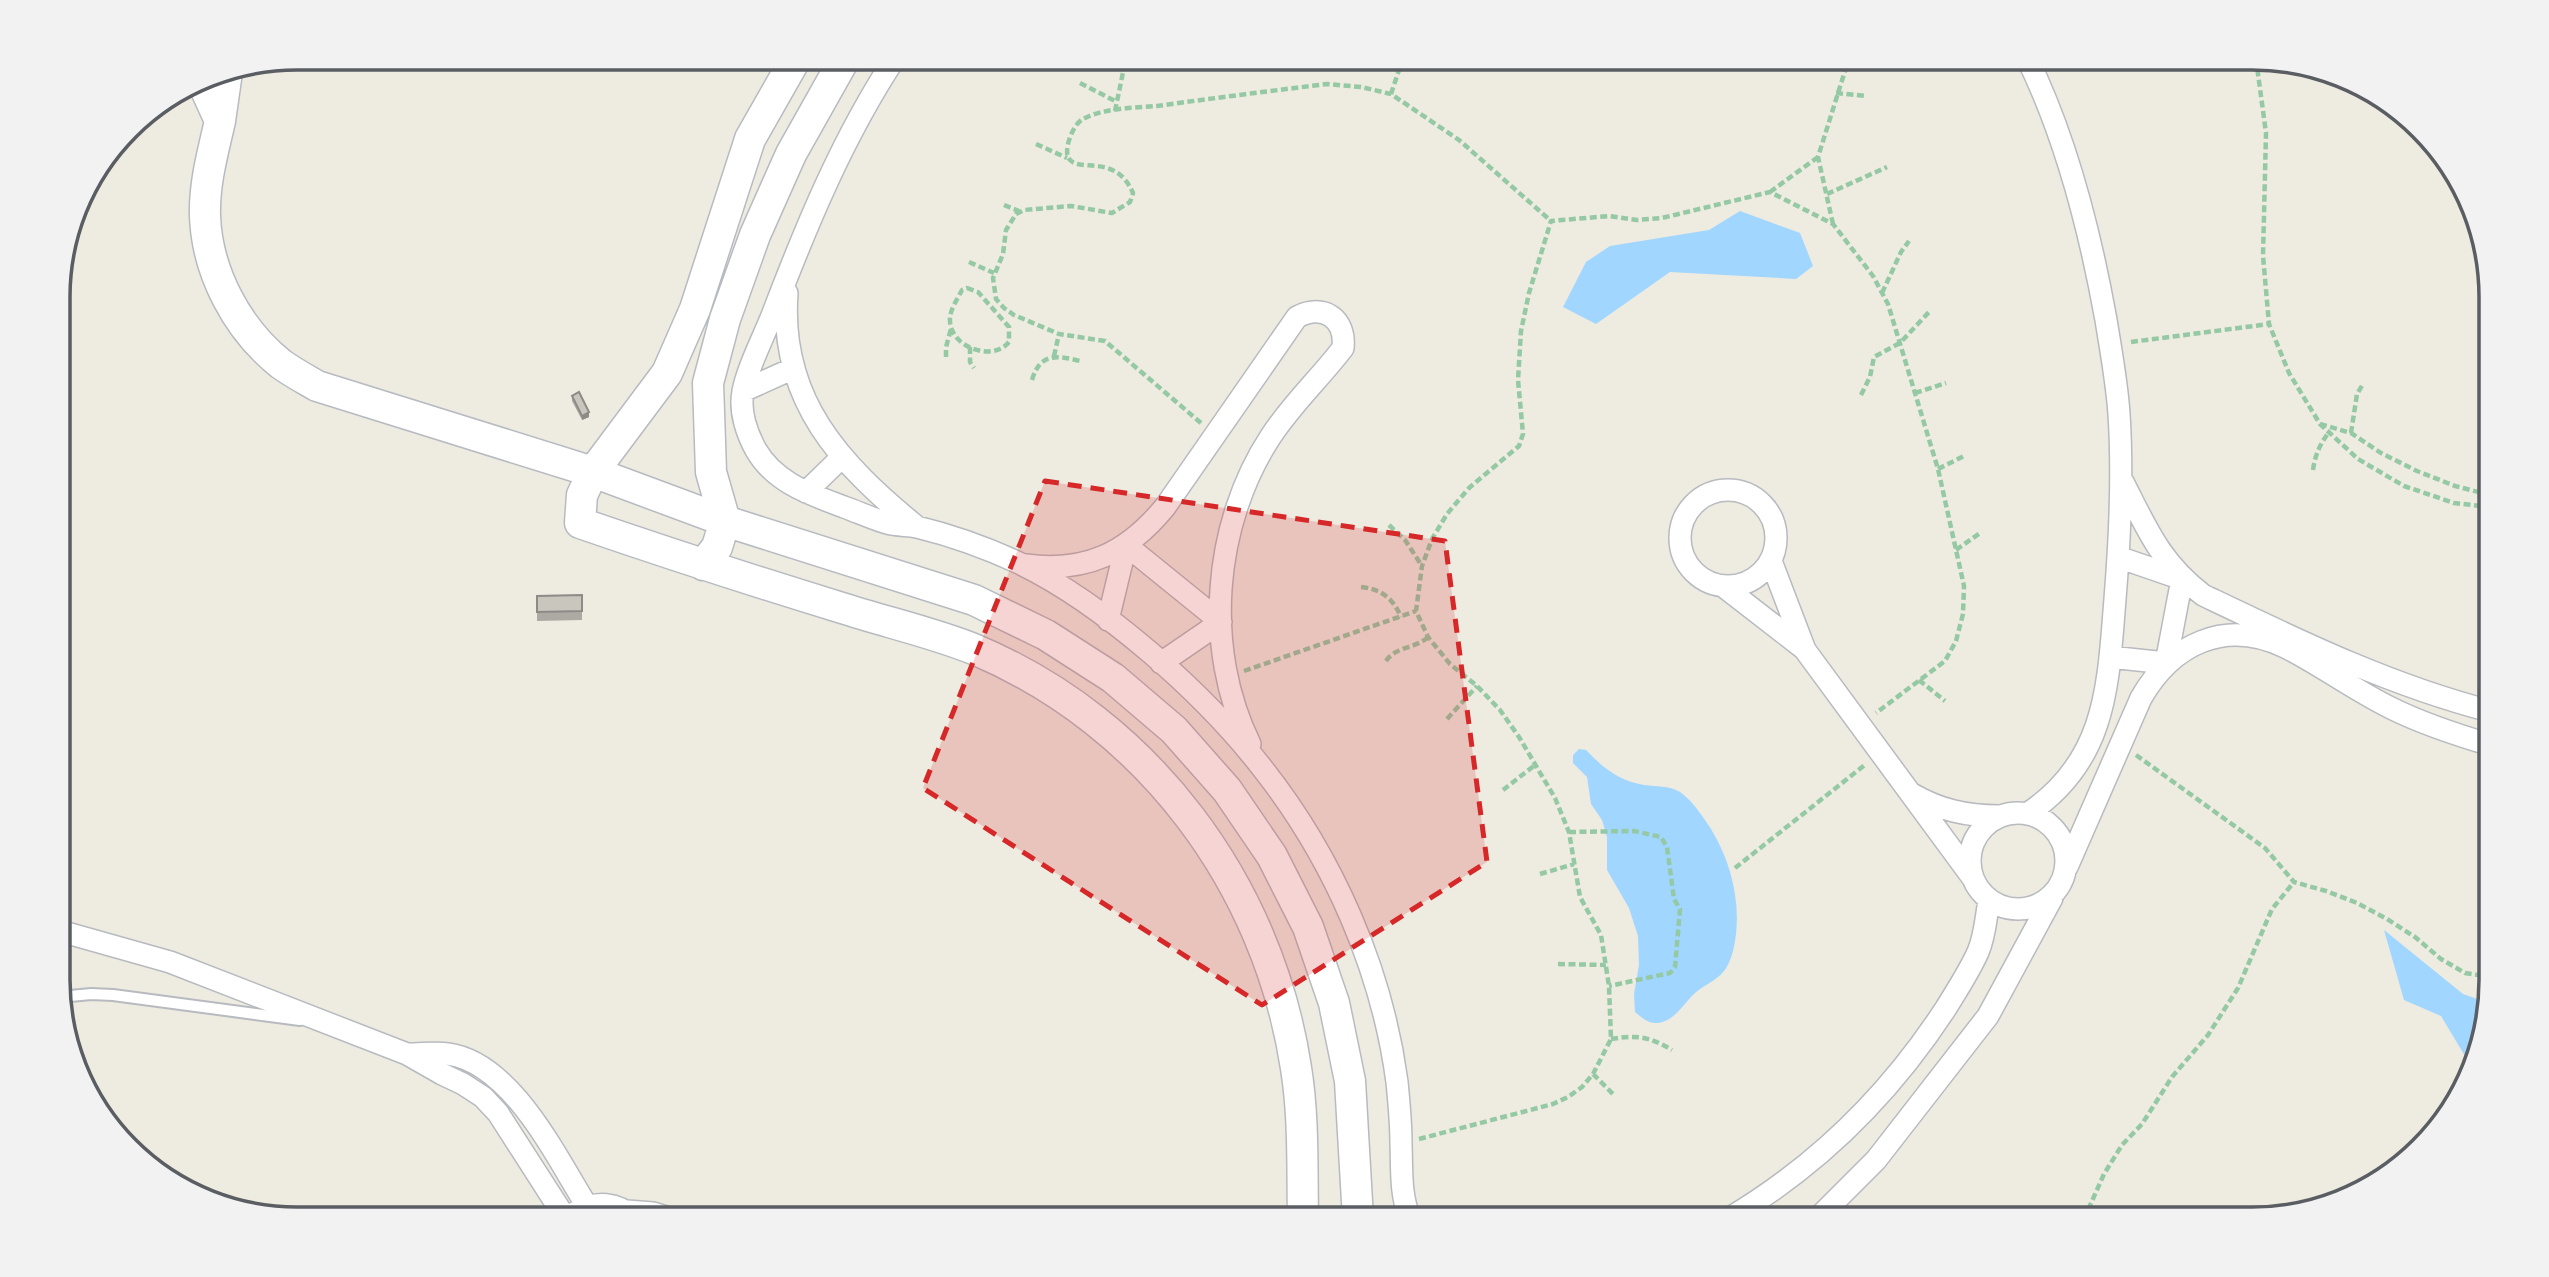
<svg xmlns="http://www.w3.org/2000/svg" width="2549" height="1277" viewBox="0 0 2549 1277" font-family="'DejaVu Sans',sans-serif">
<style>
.water{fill:#a0d6ff}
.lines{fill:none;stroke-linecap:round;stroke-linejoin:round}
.lane-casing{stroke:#b7babf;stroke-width:14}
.street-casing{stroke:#b7babf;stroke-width:24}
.secondary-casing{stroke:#b7bbc1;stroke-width:33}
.path{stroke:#94c9a4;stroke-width:4.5;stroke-dasharray:7 3.5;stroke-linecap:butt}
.lane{stroke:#fff;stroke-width:10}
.street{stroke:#fff;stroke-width:21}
.secondary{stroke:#fff;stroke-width:30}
.wall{fill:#adaaa3}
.shaded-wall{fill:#8d8b85}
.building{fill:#c9c6be;stroke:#8d8b85;stroke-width:2}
.marked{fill:#d62828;fill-opacity:0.2;stroke:#d62828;stroke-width:5;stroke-dasharray:14 9;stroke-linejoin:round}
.rim{fill:none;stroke:#5a5e63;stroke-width:3.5}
</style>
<rect width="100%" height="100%" fill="#eeebe1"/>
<path class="water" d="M1740 211 1800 233 1813 266 1796 279 1670 272 1596 324 1563 307 1586 262 1610 246 1709 230Z
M1579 749 1586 750C1603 768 1619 781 1644 785 1657 787 1668 785 1680 792 1692 800 1703 817 1711 829 1733 865 1743 910 1733 951 1731 958 1728 966 1724 971 1716 981 1704 985 1695 993 1684 1003 1675 1021 1658 1023 1649 1024 1642 1018 1635 1012L1634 994 1639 965 1638 936 1629 908 1607 870V837L1602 820 1591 804 1587 777 1573 763V755Z
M2384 930 2463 994 2486 1002 2471 1066 2441 1016 2404 1000Z"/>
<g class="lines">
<defs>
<path id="lane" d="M60 997 91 994 113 995 300 1020"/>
<path id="street" d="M895 58C843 137 807 224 773 313 765 334 746 371 743 392 739 411 747 434 756 450 775 483 810 494 844 507 858 512 873 519 887 523 897 526 908 525 917 527 950 535 989 549 1019 563 1104 604 1205 694 1263 769 1333 858 1382 969 1397 1082 1399 1102 1401 1123 1401 1144 1402 1170 1400 1194 1410 1219
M2027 58C2067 139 2090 231 2106 320 2111 351 2117 383 2119 414 2123 476 2120 538 2115 599 2108 686 2107 761 2027 814
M787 293C779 400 840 464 917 527
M743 391 794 368
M2123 482C2147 529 2160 562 2203 595 2297 640 2389 685 2490 711
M1680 538a48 48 0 1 1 96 0a48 48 0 1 1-96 0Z
M806 492 841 458
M1771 561 1805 650 1972 877
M1026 565C1086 573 1127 553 1165 507L1297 317C1324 303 1346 319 1343 348 1320 378 1292 404 1271 436 1213 524 1203 649 1250 744
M1723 586 1803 648
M1108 620 1126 545 1221 622 1161 663
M2110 657 2166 663 2182 579 2118 557
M1912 794C1940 810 1966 816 1999 816
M1970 861a48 48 0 1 1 96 0a48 48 0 1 1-96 0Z
M2067 867 2141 698C2172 644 2225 618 2285 647 2321 665 2354 690 2391 708 2423 724 2457 735 2491 745
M60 931 170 962 407 1054 442 1074 463 1084 483 1097 498 1113 566 1219
M410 1054C422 1054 436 1052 448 1054 512 1063 556 1157 587 1206
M627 1211 653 1213 673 1219
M574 1213C596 1200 617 1202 636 1219
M1728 1219C1816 1167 1890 1094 1946 1008 1957 990 1969 972 1978 952 1985 936 1986 918 1989 900
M1817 1219 1876 1160 1988 1016 2052 898"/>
<path id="secondary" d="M796 58 750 139 695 309 667 373 593 472 582 495 580 523C667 553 754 581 842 608 885 622 935 633 976 650 1148 723 1268 884 1296 1068 1304 1117 1302 1169 1303 1219
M201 79 220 121 227 72
M220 121C213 152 204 183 205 216 207 272 237 329 281 364 292 372 305 379 317 386L593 472 725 521 974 600 1046 635 1113 678 1174 730 1227 790 1272 856 1308 927 1334 1003 1350 1081 1358 1219
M703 565 717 547 725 521 711 472 708 383 725 319 755 235 791 154 845 58"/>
</defs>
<use href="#lane" class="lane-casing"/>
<use href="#street" class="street-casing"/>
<use href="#secondary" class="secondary-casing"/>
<path class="path" d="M2256 59 2266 133 2263 256 2269 324 2289 373 2320 424 2358 459 2404 486 2454 503 2490 507
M1080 83 1117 102
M1836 93 1866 96
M1391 94 1403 58
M1115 111 1126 58
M1036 144 1067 158
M1770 192 1818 157
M1827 194 1887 167
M1004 205 1019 211
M1833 224 1818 157 1849 58
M969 262 994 273
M967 288 978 292 1009 327V342C993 362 951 348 950 321 949 311 957 300 962 290Z
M1882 293 1901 252 1909 241
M2131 342 2269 324
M970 347V362L974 368
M1054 356 1059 334
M946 357V347L951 329
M1032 380C1040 353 1056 355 1080 361
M1915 393 1946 383
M1861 395 1870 377 1874 357 1900 343 1929 312
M1201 423 1105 341 1059 334 1014 315 1004 308 996 299 993 278 1003 254 1006 230 1016 214 1024 210 1071 206 1112 213 1130 202 1133 193C1115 151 1076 175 1068 157 1064 147 1074 123 1083 119 1103 108 1134 108 1157 106 1214 98 1270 91 1327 84L1361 87 1391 94 1459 140 1551 221
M2320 424 2351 433 2381 453 2417 471 2455 486 2490 495
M2351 433 2357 394 2363 384
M1938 469 1964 456
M2313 470C2315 455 2320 444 2329 432
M1389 525 1405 540 1422 566
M1956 550 1980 533
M1361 587C1381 589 1393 598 1401 617
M1386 661C1396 646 1415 649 1428 637
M1244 671 1416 611
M1919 680 1945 701
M1447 719 1477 686
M2136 755 2265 848 2294 882 2326 891 2357 903 2387 919 2415 937 2441 959 2465 973 2491 977
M1503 790 1535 765
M1569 832 1634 831 1661 837 1667 847 1674 899 1680 909 1675 967 1670 973 1609 986
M1735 868 1866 764
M1540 874 1574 864
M1558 964 1606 965
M1611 1039C1637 1035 1648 1036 1672 1050
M1593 1074 1613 1094
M1419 1139 1553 1104 1568 1097 1582 1087 1593 1074 1611 1039 1609 986 1601 935 1580 897 1569 832 1555 798 1519 737 1500 710 1477 686 1450 664 1428 637 1416 611 1422 566 1432 539 1447 514 1469 488 1519 446 1523 434 1518 380 1521 331 1529 293 1551 221 1609 216 1637 220 1662 218 1770 192 1833 224 1873 276 1888 304 1938 469 1964 586 1963 614 1956 641 1945 661 1876 713
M2084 1219 2104 1174 2122 1145 2142 1124 2172 1077 2208 1035 2238 988 2272 909 2294 882"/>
<use href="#lane" class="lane"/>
<use href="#street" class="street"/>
<use href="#secondary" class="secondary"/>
</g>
<path class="wall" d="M572 396 589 417 582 420 572 401Z
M582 595V620L537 621V596Z"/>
<path class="shaded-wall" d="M589 412V417L582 420V416Z"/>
<path class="building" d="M579 392 589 412 582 416 572 396Z
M582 595V611L537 612V596Z"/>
<path class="marked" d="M1045 481 1445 541 1487 862 1262 1005 923 788Z"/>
<path d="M0 0H2549V1277H0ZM297 70H2252A227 227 0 0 1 2479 297V980A227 227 0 0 1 2252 1207H297A227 227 0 0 1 70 980V297A227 227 0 0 1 297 70Z" fill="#f2f2f3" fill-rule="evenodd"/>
<path class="rim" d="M297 70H2252A227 227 0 0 1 2479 297V980A227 227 0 0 1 2252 1207H297A227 227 0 0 1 70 980V297A227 227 0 0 1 297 70Z"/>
</svg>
